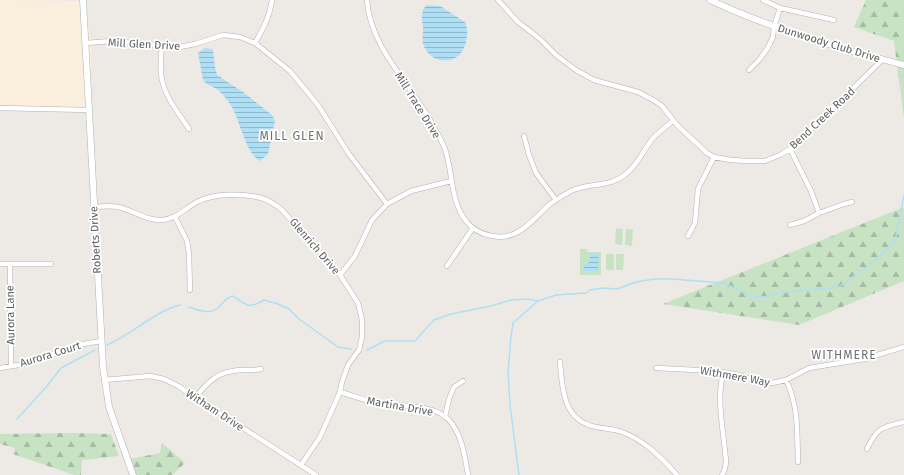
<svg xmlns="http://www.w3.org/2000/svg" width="904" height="475" viewBox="0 0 904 475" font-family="'Fira Sans',sans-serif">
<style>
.commercial{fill:#faefdd}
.forest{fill:url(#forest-firs)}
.pitch{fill:#c8e2c4}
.water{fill:url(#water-rules)}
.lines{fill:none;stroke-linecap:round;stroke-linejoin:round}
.stream{stroke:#aedff4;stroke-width:1.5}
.street-casing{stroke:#b0b2b5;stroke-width:5.5}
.secondary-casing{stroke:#afb3b6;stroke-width:7}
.street{stroke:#fff;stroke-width:4.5}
.secondary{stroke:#fff;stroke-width:6}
.labels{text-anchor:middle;stroke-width:3.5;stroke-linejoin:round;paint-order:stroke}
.street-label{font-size:11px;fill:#5d6063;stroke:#fff}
.neighbourhood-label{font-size:12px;letter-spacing:1px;fill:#6e7275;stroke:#fff}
</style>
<defs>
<pattern id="forest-firs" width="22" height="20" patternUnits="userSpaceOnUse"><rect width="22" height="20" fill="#c8e2c4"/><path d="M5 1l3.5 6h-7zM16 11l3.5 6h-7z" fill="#a6bba3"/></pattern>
<pattern id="water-rules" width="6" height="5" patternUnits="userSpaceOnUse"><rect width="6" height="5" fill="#aedff4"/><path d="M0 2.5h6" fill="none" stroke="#91b8c9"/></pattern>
</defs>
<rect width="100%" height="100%" fill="#edeae5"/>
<path class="commercial" d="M0 0 82 1 91 40V108L0 105Z"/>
<path class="forest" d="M866 0H904V119L894 41 854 27Z
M904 207V281L799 325 663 304Z
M68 433 111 434 119 456 82 460 81 475H74L13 454 15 448 0 444V434Z
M162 443 185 463 172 475H136L130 459 160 453Z"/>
<path class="pitch" d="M616 228 623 229 622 245 615 244Z
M626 229 633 230 632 246 625 245Z
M580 249H587V252H601V275H580Z
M606 254H614V270H606Z
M616 254H624L623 270H616Z"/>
<path class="water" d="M427 5 440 6 465 22C470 32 466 53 455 58 442 65 427 57 423 44 422 39 423 33 423 28 422 20 420 10 427 5Z
M205 48 212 49 213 50 215 67 217 75 243 92 272 115 275 121 268 154 260 161C247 155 240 123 233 109 230 103 224 95 218 90 213 86 206 85 203 80L198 53Z
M590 254H599L598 271H584V265L590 262Z"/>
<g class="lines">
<path class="stream" d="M189 307C198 310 209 315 218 308 225 302 223 299 233 296 247 306 249 309 264 300L278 304 289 309 299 319 338 347 351 349
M107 345C133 334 153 312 180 305
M367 350 385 341H415L434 320 451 314 491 306 511 300 527 299 538 301
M17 419 47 386 61 368 95 350
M519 475 510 405 508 373 511 337 513 323 538 301 556 295 586 293 590 290 604 288 617 289 636 282 654 279H672L723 283 752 296 764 297 777 293 839 287 876 260 892 245 896 236 904 195"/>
<defs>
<path id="street" d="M367 0C370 48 411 84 433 125 437 133 442 141 445 149 453 172 450 201 466 221 472 229 482 234 492 236 519 241 532 220 550 204 557 199 565 194 573 190 592 182 610 188 627 173 640 162 644 148 654 137 660 131 667 126 673 121
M498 0 518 22 540 39 557 56 576 70 594 80 638 92 655 101 662 106 677 125 707 153 714 157 731 160 747 161H765L780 155 790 149 825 116 883 59
M780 8 834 20
M86 43 112 41 180 47 195 44 223 35 240 37 255 43 290 71 318 105 349 154 387 204
M255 43C263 29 270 16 272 0
M162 45C161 55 160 65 161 74 163 95 178 112 189 129
M749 70 760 59 767 49 773 37 774 27 780 8 763 0
M0 108 89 110
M524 136 529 155 536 173 556 200
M790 149 811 191 819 213
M94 207C102 207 110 205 118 207 133 210 146 221 162 220 177 219 185 208 197 202 214 193 243 193 261 198 269 200 276 205 282 210L340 275 358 303 362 320V337L359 350 348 365 342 382 340 392 320 437 301 465
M175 217 187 241 189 254 190 290
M790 225 804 221 819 213 844 204 852 202
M688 236 695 223 698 189 714 157
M0 264H51
M10 264 11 366
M447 266 473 228
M340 275 355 256 372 220 387 204 411 191 451 181
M560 362C562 384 562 416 589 425 599 429 611 428 622 432 644 440 661 457 677 475
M0 368 25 364 83 344 101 341
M656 368 716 371 740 375 756 381 772 383 786 380 809 368 864 359 904 347
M104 380 150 376 164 379 178 386 316 475
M786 380C799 406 797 434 798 462
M340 392C351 395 363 400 375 402 397 407 433 403 449 420 462 434 465 457 468 475
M196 397C205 385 216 373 233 371 242 369 252 371 261 369
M445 417 449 399 454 387 463 381
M867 449C877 428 881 427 904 422
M722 475 725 469 726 462C724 431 716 403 723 373"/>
<path id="secondary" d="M83 0 103 367 109 407 133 475
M710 0C772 29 838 48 904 65"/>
</defs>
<use href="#street" class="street-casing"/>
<use href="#secondary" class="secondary-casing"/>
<use href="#street" class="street"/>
<use href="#secondary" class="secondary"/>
</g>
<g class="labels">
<g class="street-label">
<text transform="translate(829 43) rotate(17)" y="4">Dunwoody Club Drive</text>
<text transform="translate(144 44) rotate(3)" y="4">Mill Glen Drive</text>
<text transform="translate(418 105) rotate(58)" y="4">Mill Trace Drive</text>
<text transform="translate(822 118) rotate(-43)" y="4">Bend Creek Road</text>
<text transform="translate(95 240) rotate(-93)" y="4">Roberts Drive</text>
<text transform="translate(315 246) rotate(49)" y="4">Glenrich Drive</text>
<text transform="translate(10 315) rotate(-91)" y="4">Aurora Lane</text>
<text transform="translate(50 354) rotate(-17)" y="4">Aurora Court</text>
<text transform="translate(735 376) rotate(10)" y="4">Withmere Way</text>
<text transform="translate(400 406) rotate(10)" y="4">Martina Drive</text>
<text transform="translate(215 410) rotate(33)" y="4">Witham Drive</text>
</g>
<g class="neighbourhood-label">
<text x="292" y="140">MILL GLEN</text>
<text x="844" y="359">WITHMERE</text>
</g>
</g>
</svg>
